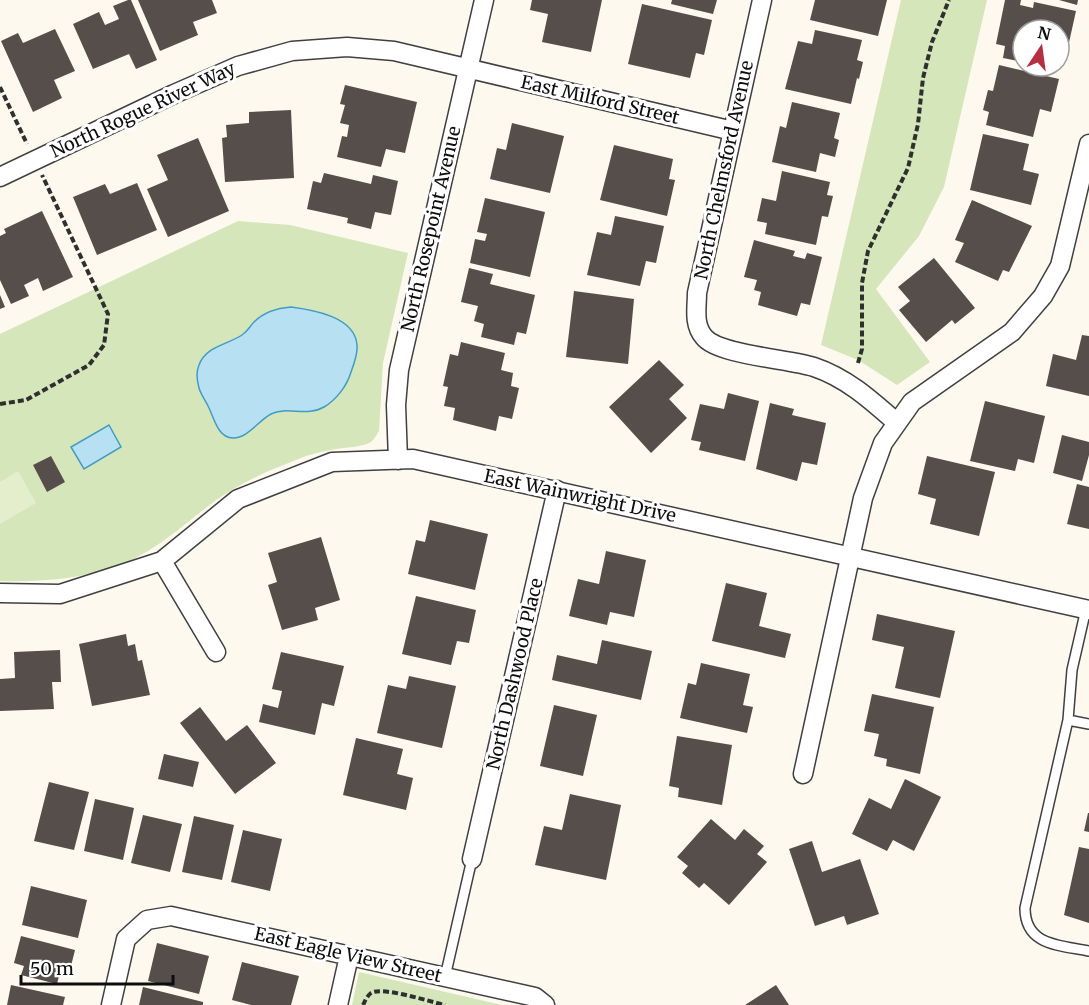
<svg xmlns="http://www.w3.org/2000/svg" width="1089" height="1005" viewBox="0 0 1089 1005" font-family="Merriweather,serif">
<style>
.green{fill:#d5e6bb}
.pitch{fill:#e5eecc}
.water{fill:#b7e1f2;stroke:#439bc4;stroke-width:1.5}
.building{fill:#554e4a}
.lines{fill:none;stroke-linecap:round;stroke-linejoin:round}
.service-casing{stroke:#404040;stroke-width:12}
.minor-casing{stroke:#404040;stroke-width:21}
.path{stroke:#2f2f2f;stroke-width:4;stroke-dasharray:6 3;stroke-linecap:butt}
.service{stroke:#fff;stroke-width:9}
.minor{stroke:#fff;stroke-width:18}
.labels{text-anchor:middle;stroke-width:6;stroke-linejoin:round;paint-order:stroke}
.street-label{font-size:18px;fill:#0d0d0d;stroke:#fff}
</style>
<rect width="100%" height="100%" fill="#fef9ef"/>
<path class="green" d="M901 0H987L944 187 919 236 876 289 930 362 897 385 858 360 821 345Z
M238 221 290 225 408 253 383 363 379 431C376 435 375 439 371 442 360 448 343 447 331 450 319 452 307 455 296 460 267 471 240 483 215 501 185 523 160 548 125 563 85 579 43 582 0 581V334Z
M359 972 502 1005H352Z"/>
<path class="pitch" d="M18 471 36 503 0 524V482Z"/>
<path class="water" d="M291 307C314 310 355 317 357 345 358 354 354 364 351 372 347 386 336 400 324 407 307 417 287 406 271 414 258 421 248 438 233 438 218 438 214 418 209 408 206 401 201 395 199 388 197 381 196 372 199 365 206 346 227 345 242 335 248 331 250 326 254 322 264 312 278 308 291 307Z
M109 425 121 447 84 469 71 447Z"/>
<path class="building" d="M128 0H131L157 60 136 69 129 54 93 69 73 24 99 12 105 25 119 19 113 6Z
M138 0H212L217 13 193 22 198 35 160 51Z
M532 0H602L591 52 542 42 548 14 530 10Z
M672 0H717L713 14 671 4Z
M815 0H887L878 36 810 20Z
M1005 0H1021L1020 5 1033 8 1034 2 1076 11 1068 47 1059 45V30H1023V62L1003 58 1005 46 996 44Z
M1059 0H1078L1077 5Z
M642 4 712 20 704 55 696 53 690 78 628 64Z
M55 29 75 71 54 80 62 98 33 112 1 41 18 33 23 43Z
M815 30 862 40 857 60 863 62 859 79 857 78 851 104 785 89 798 41 812 44Z
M999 65 1059 79 1051 112 1040 109 1033 137 986 125 989 112 983 110 988 90 993 91Z
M345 85 417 102 405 153 386 149 381 167 337 157 342 136 347 137 349 125 340 123 345 105 340 104Z
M792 102 840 113 834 138 839 140 835 157 820 153 816 172 772 162 780 126 786 128Z
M291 110 294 178 225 182 222 138 227 137 226 125 249 123V112Z
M512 123 564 136 550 193 490 179 497 148 506 150Z
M983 134 1029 144 1023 170 1039 174 1031 205 970 190Z
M198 138 229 211 168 237 147 189 168 180 157 155Z
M614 145 673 159 669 179 675 180 667 216 600 200Z
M782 171 830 182 827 195 833 196 828 217 822 216 816 245 765 234 767 223 757 221 762 198 776 201Z
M324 173 371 184 373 175 398 181 391 215 375 212 371 229 347 223 348 218 307 209 313 181 321 183Z
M137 183 157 230 97 255 73 197 105 184 110 194Z
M485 198 545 212 530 277 470 263 475 239 485 241 487 234 477 232Z
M972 200 1032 226 1009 272 1003 270 998 281 955 262 964 243 955 240Z
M42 211 73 277 43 291 38 278 24 285 29 296 11 304 0 280V236L6 233 4 229Z
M615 216 664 226 656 263 646 261 640 286 587 275 597 232 611 235Z
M754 240 795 251 793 256 805 259 807 253 822 257 810 305 801 303 797 316 758 305 761 292 754 290 757 280 744 277Z
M934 258 975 308 955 324 952 320 926 342 899 310 910 301 898 287Z
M469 268 493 274 490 284 535 295 526 334 517 332 514 345 481 337 484 324 474 321 478 306 461 302Z
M574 291 634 299 628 364 566 357Z
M0 295 5 307 0 309Z
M1082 335 1089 336V396L1046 386 1053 354 1076 360Z
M461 342 505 353 501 370 513 373 511 386 519 388 512 419 499 416 496 431 453 420 455 408 444 406 448 387 443 386 450 354 458 356Z
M659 360 684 385 669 399 687 418 651 453 609 407Z
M728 393 759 401 745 461 699 450 701 442 691 440 700 404 724 409Z
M985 401 1045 416 1034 463 1018 459 1015 471 970 461Z
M770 403 794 409 792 415 826 423 817 465 802 462 797 481 756 469Z
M1062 435 1089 442V455L1082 481 1053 473Z
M51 456 65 482 47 492 33 465Z
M927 456 995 472 979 536 930 524 936 499 918 494Z
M1077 484 1089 487V529L1067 524Z
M430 520 488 534 475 590 408 574 416 540 425 542Z
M321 537 340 600 315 608 318 620 282 630 268 585 277 582 268 553Z
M606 551 646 560 634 617 610 612 607 625 569 616 578 579 599 584Z
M726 583 767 593 759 626 791 634 785 658 712 641Z
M416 596 476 610 469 643 457 641 451 665 402 654Z
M877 614 955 631 940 698 895 688 904 647 872 640Z
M126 634 128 646 135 644 138 661 142 660 150 695 92 706 79 644Z
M602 640 652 651 641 700 552 680 557 655 597 664Z
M60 650 61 682H52L54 709 0 711V679L15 678 14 652Z
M281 652 344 666 334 706 322 703 315 735 259 722 263 704 278 708 282 691 272 689Z
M701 663 750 674 743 705 753 707 747 733 680 718 688 683 696 685Z
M409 676 456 686 442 748 377 733 388 685 406 689Z
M872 694 934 707 920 774 886 766 887 759 874 756 879 734 864 731Z
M554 705 597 715 583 776 540 766Z
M200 707 226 741 247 725 276 763 235 794 180 723Z
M677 736 732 745 722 805 678 797 679 788 669 786Z
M356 738 403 749 397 774 413 778 406 810 343 795Z
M164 754 199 762 193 787 158 779Z
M905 779 941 797 914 851 893 840 887 851 852 834 869 798 891 809Z
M49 782 89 792 74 850 34 841Z
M570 794 621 805 606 880 535 865 544 826 562 830Z
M95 799 134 808 123 860 84 851Z
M1088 813H1089V832L1084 831Z
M143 815 182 824 170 872 131 863Z
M194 816 234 825 222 880 182 872Z
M711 819 735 840 744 829 764 846 757 854 767 862 729 905 704 883 699 888 682 873 688 866 677 857Z
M243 830 282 839 270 891 231 882Z
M812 841 822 872 860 859 879 914 847 925 844 916 815 926 789 849Z
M1079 847 1089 849V923L1064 915Z
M31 886 87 900 78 938 22 925Z
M21 936 75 950 70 970 61 968 57 984 21 975 24 966 14 963Z
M157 943 209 956 199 994 148 981Z
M242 962 299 976 291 1005H251L232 1000Z
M11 985 65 997 63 1005H7Z
M776 985 789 1005H745Z
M143 987 203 1002V1005H139Z"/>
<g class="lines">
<defs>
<path id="service" d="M1086 609 1072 670 1068 720 1025 908C1025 946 1060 945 1089 951
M1068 720 1089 724
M445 977 472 859"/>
<path id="minor" d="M762 0 697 293C697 308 693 324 704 337 718 355 790 359 814 367 847 378 872 401 897 423
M0 177 174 94 238 66 292 51 347 47 394 51 733 131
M398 460 396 405 399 370 484 0
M162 561 216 652
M0 593 60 594 162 561 238 499 332 462 413 459 1089 610
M803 774 863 498 883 443 912 402 1012 332 1043 296 1060 266 1089 144
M472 859 557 490
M111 1005 126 939 147 920 171 916 535 997 545 1005
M338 1005 349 956"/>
</defs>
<use href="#service" class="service-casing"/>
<use href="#minor" class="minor-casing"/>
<path class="path" d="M0 87 27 144
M858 363 862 349V283L868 251 908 168 918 124 923 78 932 42 949 0
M0 404 26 400 89 365 104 345 108 314 42 175
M363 1005C365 1001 367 996 371 993 382 986 431 1002 445 1005"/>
<use href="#service" class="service"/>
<use href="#minor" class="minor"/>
</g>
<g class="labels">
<g class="street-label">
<text transform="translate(600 100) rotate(13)" y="6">East Milford Street</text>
<text transform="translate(143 110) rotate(-25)" y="6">North Rogue River Way</text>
<text transform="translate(724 170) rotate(-78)" y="6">North Chelmsford Avenue</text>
<text transform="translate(431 229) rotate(-77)" y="6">North Rosepoint Avenue</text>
<text transform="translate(580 496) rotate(12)" y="6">East Wainwright Drive</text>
<text transform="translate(515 674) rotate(-77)" y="6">North Dashwood Place</text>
<text transform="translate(348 955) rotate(13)" y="6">East Eagle View Street</text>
</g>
</g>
<g transform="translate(1041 48) rotate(13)"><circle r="28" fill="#ffffff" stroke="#9e9e9e" stroke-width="1.5"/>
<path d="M0-4.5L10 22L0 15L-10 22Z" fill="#b32f41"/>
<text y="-9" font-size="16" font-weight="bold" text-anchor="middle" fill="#0d0d0d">N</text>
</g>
<path d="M21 975v9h152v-9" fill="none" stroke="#0d0d0d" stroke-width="3"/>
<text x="30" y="975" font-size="18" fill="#0d0d0d" stroke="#ffffff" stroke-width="4.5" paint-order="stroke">50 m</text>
</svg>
